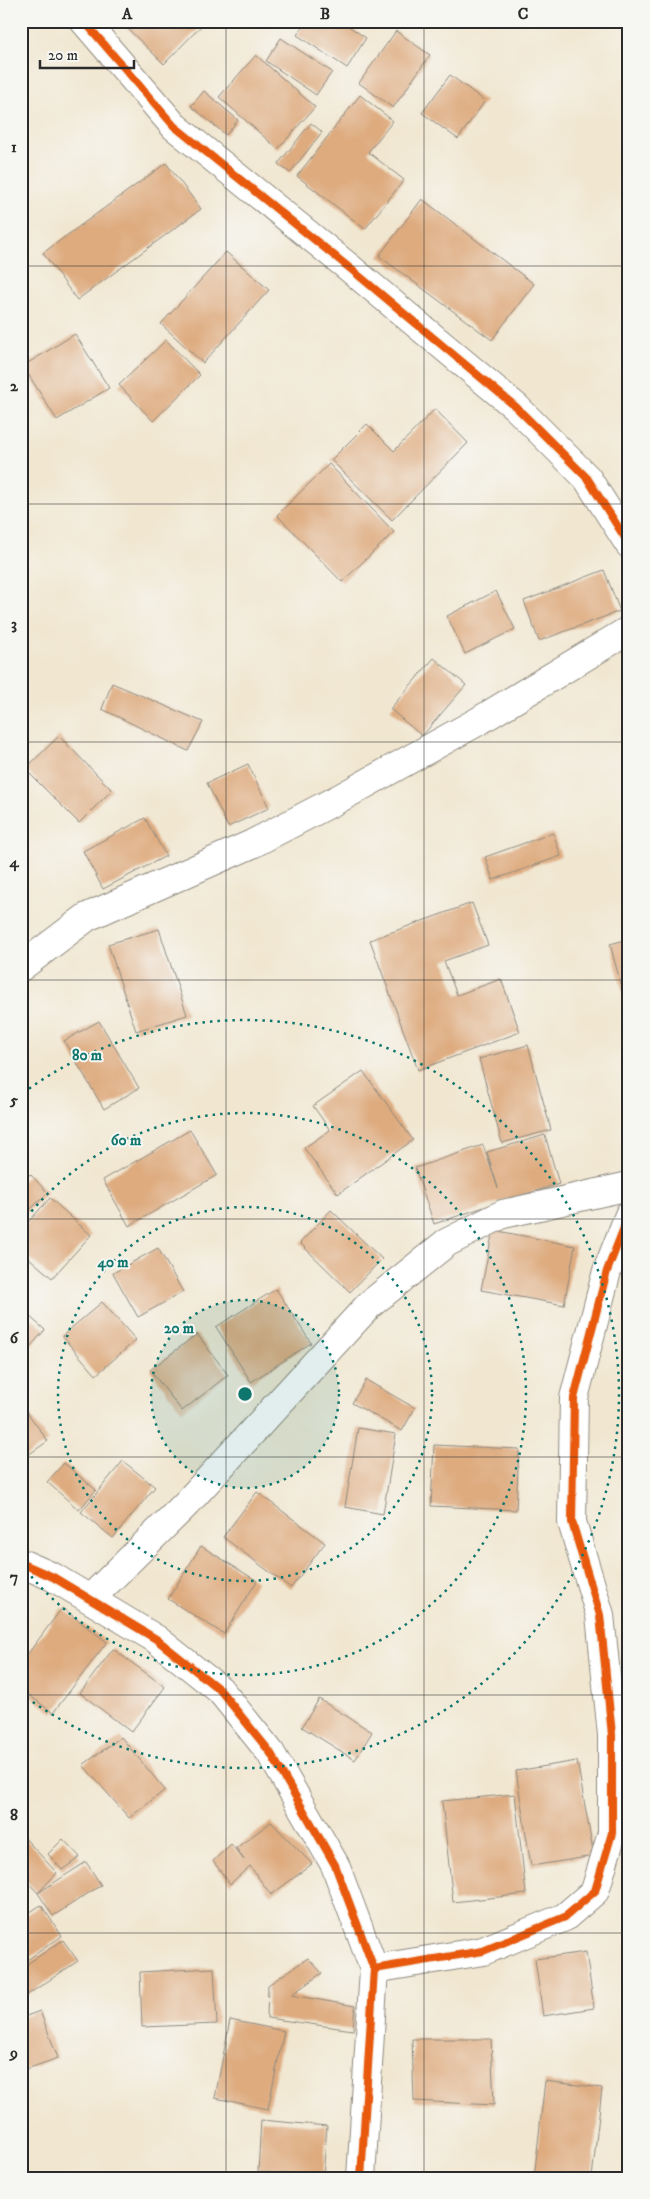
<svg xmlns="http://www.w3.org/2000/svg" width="650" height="2199" viewBox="0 0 650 2199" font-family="'IM FELL DW Pica',serif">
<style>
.building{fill:#deab7f}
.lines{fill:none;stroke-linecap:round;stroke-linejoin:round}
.minor-casing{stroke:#8e897e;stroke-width:30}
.minor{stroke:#fff;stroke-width:28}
.cycleway-casing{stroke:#f6f6f2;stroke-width:11}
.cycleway{stroke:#e8590c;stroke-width:8}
.grid{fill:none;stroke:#2b2b2b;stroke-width:1;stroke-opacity:0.55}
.ring{fill:none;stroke:#0f766e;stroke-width:2.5;stroke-dasharray:2.5 5}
.centre{fill:#0f766e;stroke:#f6f6f2;stroke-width:2.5}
.ring-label{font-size:15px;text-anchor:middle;font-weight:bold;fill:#0f766e;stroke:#f6f6f2;stroke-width:4;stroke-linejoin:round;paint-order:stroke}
.neatline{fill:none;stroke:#2b2b2b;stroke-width:2}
.grid-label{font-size:16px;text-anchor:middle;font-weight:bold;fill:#2b2b2b}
</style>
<rect width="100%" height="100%" fill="#f6f6f2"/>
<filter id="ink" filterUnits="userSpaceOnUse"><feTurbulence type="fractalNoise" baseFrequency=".02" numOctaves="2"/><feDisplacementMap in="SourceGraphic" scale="10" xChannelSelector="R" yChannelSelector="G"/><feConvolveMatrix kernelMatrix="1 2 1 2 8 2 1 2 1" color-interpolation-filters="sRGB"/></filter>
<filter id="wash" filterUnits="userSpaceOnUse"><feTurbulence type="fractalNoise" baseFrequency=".0096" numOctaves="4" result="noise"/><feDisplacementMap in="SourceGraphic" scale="20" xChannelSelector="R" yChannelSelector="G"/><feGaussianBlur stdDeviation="1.12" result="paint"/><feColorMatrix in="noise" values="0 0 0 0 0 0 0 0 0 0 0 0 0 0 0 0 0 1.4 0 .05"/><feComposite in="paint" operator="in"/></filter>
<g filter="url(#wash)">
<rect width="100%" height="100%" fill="#f1e7d1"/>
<g id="blocks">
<path class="building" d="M124 21H206L164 64 122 23Z
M307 21H341L366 38 347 68 297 35Z
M396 31 430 55 393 108 359 83Z
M281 38 332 72 316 95 266 61Z
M256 55 315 107 278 149 219 97Z
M450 75 485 101 458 139 422 113Z
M204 91 238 120 226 135 191 106Z
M360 95 393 121 368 152 404 180 365 229 297 176Z
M311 123 322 132 290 173 278 164Z
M166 163 201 209 77 300 43 253Z
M422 199 534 284 492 340 379 256Z
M226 252 269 290 203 363 161 324Z
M75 334 109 388 57 420 23 366Z
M166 340 200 375 153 421 119 385Z
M435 409 468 443 392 520 331 460 367 424 394 451Z
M629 424V447H628L623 425Z
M329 464 394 532 342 582 277 515Z
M604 570 620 611 539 641 524 601Z
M496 591 515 629 465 654 447 616Z
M434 658 466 685 422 736 390 709Z
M112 683 203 722 188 751 102 709Z
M59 736 112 790 79 823 25 769Z
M248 764 269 808 228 827 207 783Z
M145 818 166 856 103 889 83 851Z
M553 833 561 856 493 880 485 857Z
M472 903 488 945 444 961 457 995 501 979 520 1032 418 1070 370 940Z
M159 929 187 1015 136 1031 108 944Z
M629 939V999L625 1000 610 944Z
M99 1021 139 1088 104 1109 64 1041Z
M528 1045 551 1130 502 1143 479 1059Z
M363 1071 413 1140 338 1194 304 1148 330 1130 313 1106Z
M190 1130 217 1175 129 1226 103 1180Z
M545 1135 559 1184 502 1201 434 1224 415 1168 483 1145 498 1188 487 1152Z
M30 1174 48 1193 21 1218V1182Z
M50 1198 91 1235 52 1278 21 1251V1230Z
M331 1210 382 1259 350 1292 300 1243Z
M493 1230 575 1246 564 1305 481 1290Z
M158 1248 183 1292 138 1317 113 1273Z
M276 1289 311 1343 251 1382 216 1327Z
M102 1302 136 1340 96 1375 62 1336Z
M21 1309 45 1330 21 1357Z
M197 1334 228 1375 182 1411 150 1370Z
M366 1380 415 1408 402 1431 352 1403Z
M21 1404 48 1441 21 1460Z
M358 1428 396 1434 383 1514 345 1507Z
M434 1445 519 1449 516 1510 431 1506Z
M123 1461 155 1487 113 1538 81 1512Z
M64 1463 96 1490 79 1510 47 1482Z
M257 1492 325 1543 291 1588 223 1537Z
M201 1546 257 1581 224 1634 168 1599Z
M62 1608 107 1642 53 1713 21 1689V1663Z
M113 1649 165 1687 131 1732 80 1693Z
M319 1699 372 1732 355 1760 302 1727Z
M121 1737 165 1790 129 1818 83 1765Z
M577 1761 594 1856 531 1866 516 1771Z
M515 1794 526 1894 453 1902 442 1801Z
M271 1822 312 1864 271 1895 250 1866 230 1884 213 1861 231 1844 244 1860 236 1848Z
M21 1834 57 1873 38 1893 21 1875Z
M63 1839 80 1857 62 1870 48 1854Z
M86 1862 101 1885 53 1916 38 1893Z
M41 1905 62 1936 21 1964V1918Z
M63 1940 78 1961 21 1999V1968Z
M586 1952 594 2008 543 2016 535 1959Z
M308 1958 322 1973 291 1995 355 2006 353 2030 267 2018 268 1985Z
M214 1968 217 2024 142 2027 140 1972Z
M40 2011 58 2058 21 2071V2018Z
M230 2020 284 2031 268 2109 215 2098Z
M412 2039H491L494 2105 414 2101Z
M545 2081 602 2088 592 2178H534Z
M261 2120 327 2126 323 2177 258 2172Z"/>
</g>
</g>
<g filter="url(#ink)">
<use href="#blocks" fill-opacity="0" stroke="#8e897e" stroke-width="1"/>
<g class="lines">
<defs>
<path id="minor" d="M84 21 174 126 352 270 516 407 587 478 629 544
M21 967 87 917 252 844 340 798 477 722 629 630
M21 1563 53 1577 156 1639 220 1690 270 1752 335 1865 374 1969 361 2178
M90 1599 185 1505 369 1305 446 1243 503 1214 629 1186
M374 1969 483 1951 565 1917 595 1891 612 1833V1735L600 1615 572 1522 574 1398 607 1271 629 1215"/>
</defs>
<use href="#minor" class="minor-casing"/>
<use href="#minor" class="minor"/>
<defs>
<path id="cycleway" d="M84 21 174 126 352 270 516 407 587 478 629 544
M21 1563 53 1577 156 1639 220 1690 270 1752 335 1865 374 1969 361 2178
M374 1969 483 1951 565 1917 595 1891 612 1833V1735L600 1615 572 1522 574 1398 607 1271 629 1215"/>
</defs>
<use href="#cycleway" class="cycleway-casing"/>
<use href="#cycleway" class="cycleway"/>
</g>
</g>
<path class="grid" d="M226 21V2178M424 21V2178M21 266H629M21 504H629M21 742H629M21 980H629M21 1219H629M21 1457H629M21 1695H629M21 1933H629"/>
<circle cx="245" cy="1394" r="94" fill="#0f766e" fill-opacity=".12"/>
<g class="ring">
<circle cx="245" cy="1394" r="94"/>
<circle cx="245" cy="1394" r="187"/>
<path d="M22 1223A281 281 0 1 1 22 1565"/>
<path d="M23 1093A374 374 0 1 1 23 1695"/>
</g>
<circle cx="245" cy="1394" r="8" class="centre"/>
<g class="ring-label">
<text x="87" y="1060">80 m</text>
<text x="126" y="1145">60 m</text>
<text x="113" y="1267">40 m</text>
<text x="179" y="1333">20 m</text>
</g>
<rect width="650" height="2199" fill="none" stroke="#f6f6f2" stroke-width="55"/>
<path d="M40 60v8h94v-8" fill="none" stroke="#2b2b2b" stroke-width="2.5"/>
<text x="48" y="60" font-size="15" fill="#2b2b2b" stroke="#f6f6f2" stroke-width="4" paint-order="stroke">20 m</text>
<rect x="28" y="28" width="594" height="2144" class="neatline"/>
<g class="grid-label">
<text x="127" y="19">A</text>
<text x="325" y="19">B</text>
<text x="523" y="19">C</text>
<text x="14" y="152">1</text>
<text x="14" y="391">2</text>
<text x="14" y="629">3</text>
<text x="14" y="867">4</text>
<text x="14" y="1105">5</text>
<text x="14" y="1343">6</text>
<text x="14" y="1582">7</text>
<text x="14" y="1820">8</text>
<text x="14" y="2058">9</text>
</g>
</svg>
